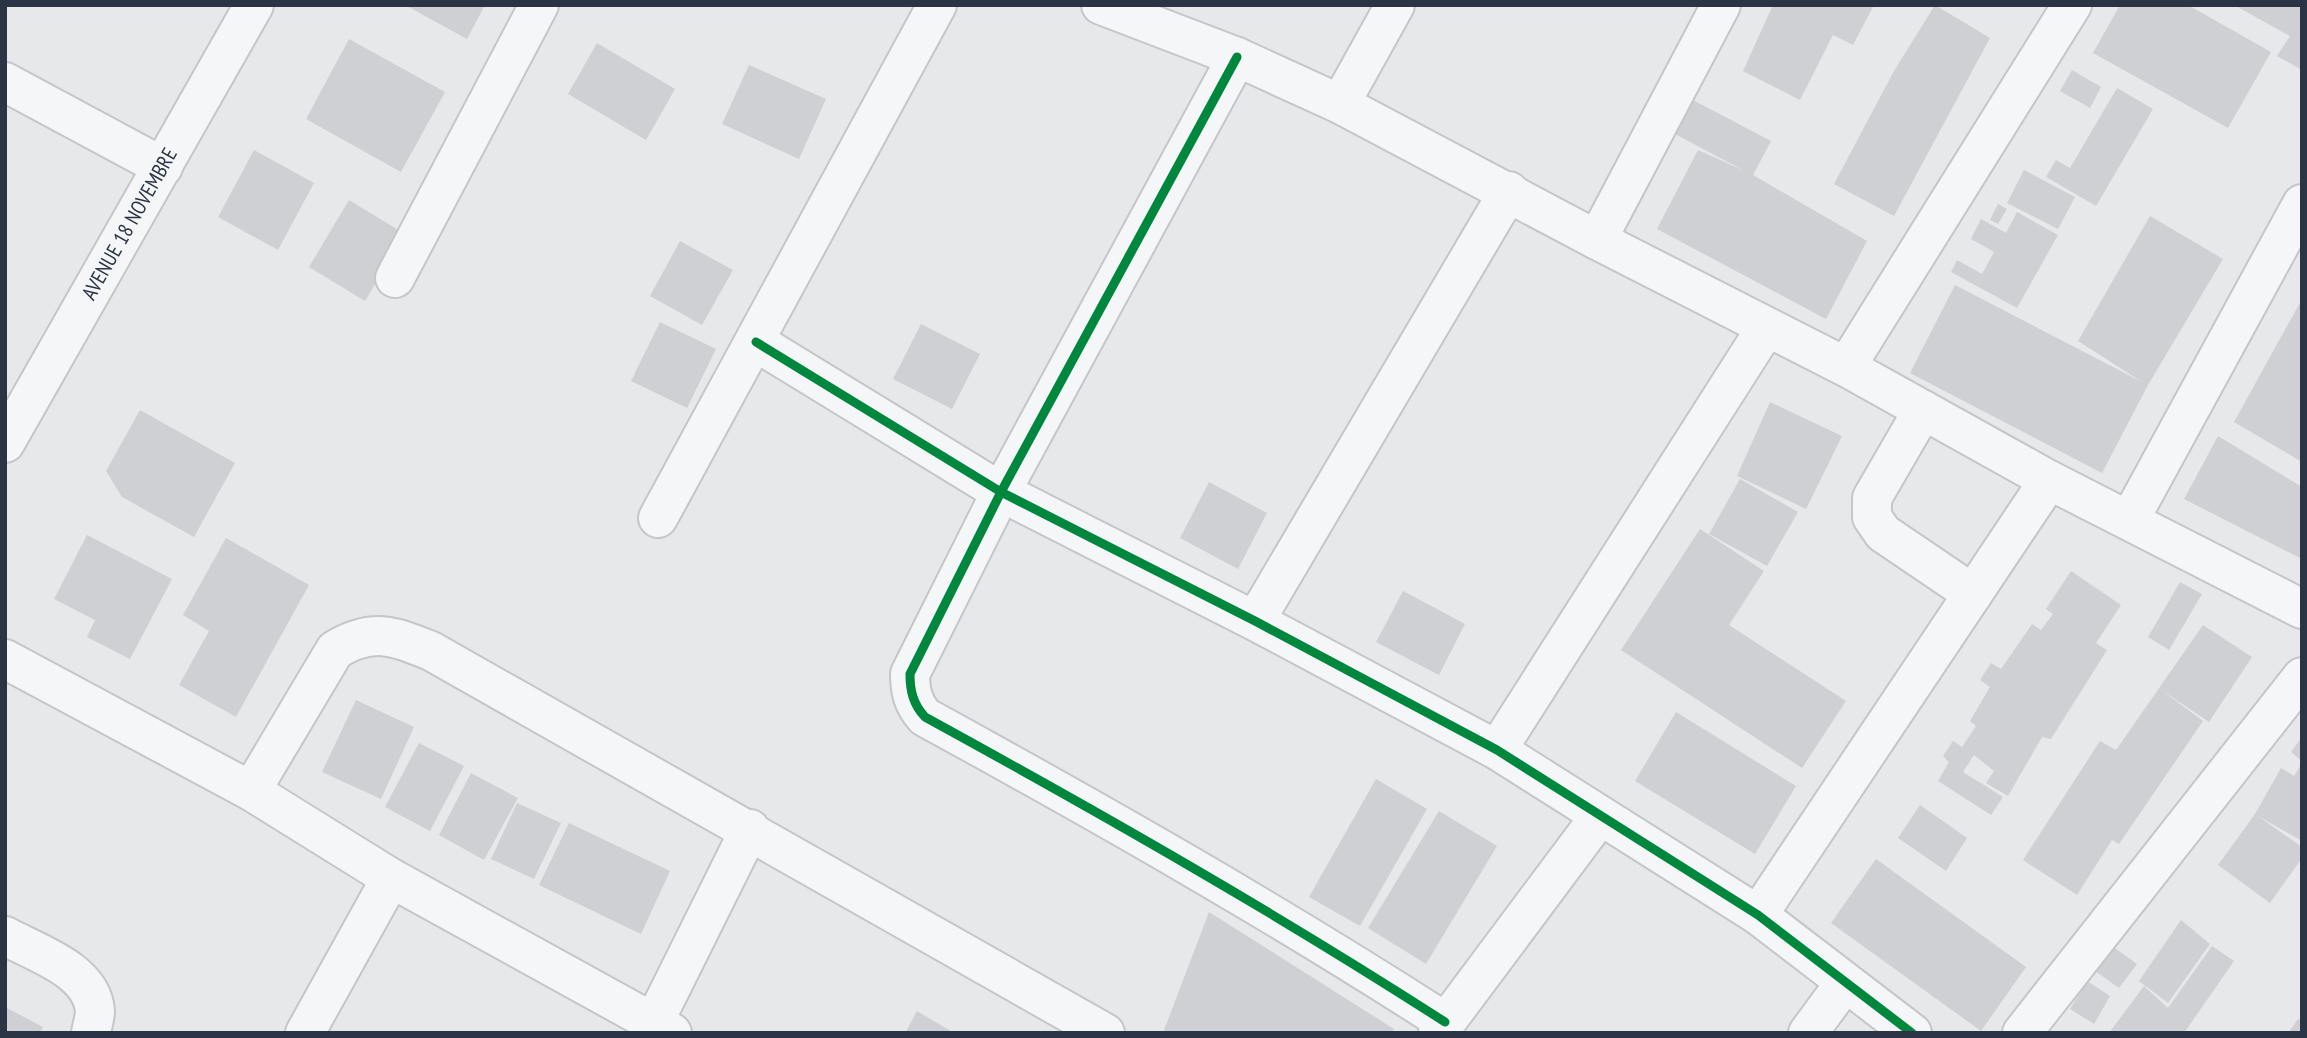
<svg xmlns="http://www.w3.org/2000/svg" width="2307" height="1038" viewBox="0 0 2307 1038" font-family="'PT Sans Narrow',sans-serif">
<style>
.building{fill:#ced0d3}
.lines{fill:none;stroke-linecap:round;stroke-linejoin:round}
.minor-casing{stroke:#c4c6c8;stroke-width:42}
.minor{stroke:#f5f6f7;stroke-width:38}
.cycleway-casing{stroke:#f4f6f9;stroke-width:13}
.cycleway{stroke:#00873e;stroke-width:9}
.labels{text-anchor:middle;stroke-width:6;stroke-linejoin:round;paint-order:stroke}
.street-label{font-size:21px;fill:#2b3445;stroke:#f4f6f9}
</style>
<rect width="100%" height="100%" fill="#e6e8ea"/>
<path class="building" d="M405 5H485L467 39Z
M1773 5H1874L1853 45 1833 35 1800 100 1743 71Z
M1935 5 1990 38 1894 216 1834 184 1894 71Z
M2120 5H2188L2271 52 2228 128 2093 53Z
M2234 5H2302V70L2277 56 2290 36Z
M349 39 445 92 401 172 306 119Z
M597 43 675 89 646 140 568 94Z
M749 65 826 99 799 159 722 124Z
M2072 70 2101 87 2090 108 2060 91Z
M2117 88 2153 109 2096 206 2046 177 2056 160 2070 168Z
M1691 99 1771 141 1753 175 1867 241 1826 319 1657 229 1698 150 1745 171 1673 133Z
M254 150 314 183 278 250 218 217Z
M2024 170 2075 197 2058 229 2007 203Z
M349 200 405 234 365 301 309 267Z
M1998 204 2007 209 1998 224 1990 220Z
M2017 212 2058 235 2017 308 1951 272 1957 260 1982 274 1994 252 1971 239 1981 219 2006 233Z
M2150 216 2223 259 2148 385 2102 473 1910 373 1955 285 2142 382 2078 341Z
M680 241 733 270 702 325 650 296Z
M2302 299V462L2234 422Z
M660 322 716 349 687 408 631 381Z
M921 324 980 354 952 409 893 379Z
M1770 402 1842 436 1806 509 1737 476Z
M140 410 235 463 194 537 122 497 106 471Z
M2218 436 2302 487V559L2184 499Z
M1740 479 1798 512 1767 566 1709 534Z
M1209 482 1267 513 1238 569 1180 538Z
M1700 529 1764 571 1729 625 1846 701 1802 768 1621 650Z
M87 535 172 579 130 659 87 637 95 620 54 599Z
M226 538 309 585 236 717 179 685 209 631 183 615Z
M2071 571 2121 605 2096 643 2107 650 2051 739 2042 737 2008 796 1986 783 1994 771 1974 755 1963 772 2003 797 1991 815 1938 781 1949 762 1943 756 1953 741 1962 747 1976 726 1970 721 1990 687 1980 680 1991 663 2001 669 2032 624 2041 630 2053 614 2046 609Z
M2180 582 2202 594 2169 650 2148 637Z
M1403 591 1465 624 1439 675 1376 642Z
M2203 625 2252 657 2209 722 2160 689 2203 721 2119 844 2112 840 2077 895 2023 860 2100 741 2116 750Z
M356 700 414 727 381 799 322 772Z
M1676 712 1796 786 1755 854 1635 781Z
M2302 737V761L2291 752Z
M419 743 464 766 430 831 385 807Z
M2302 763V841L2258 816 2302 847V858L2270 903 2218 865 2255 814 2281 768 2294 776Z
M471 773 518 798 484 860 439 835Z
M1376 779 1427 809 1360 926 1309 897Z
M517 803 561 823 534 879 491 859Z
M1920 805 1967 838 1946 871 1898 838Z
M1439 811 1497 846 1426 964 1368 928Z
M569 823 670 871 641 934 539 885Z
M1876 859 2026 967 1981 1031 1831 923Z
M1209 912 1394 1029 1391 1033H1163Z
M2181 920 2210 944 2168 1003 2139 981Z
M2112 946 2137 964 2119 988 2095 971Z
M2212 946 2234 961 2184 1033H2109L2144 986 2168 1008Z
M2087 981 2110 996 2094 1024 2070 1009Z
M5 1007 43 1027 40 1033H5Z
M917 1011 954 1033H905Z
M2298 1019 2302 1022V1033H2288Z"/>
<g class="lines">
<defs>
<g id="minor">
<path d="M1101 5 1237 57 1340 104 1597 240 1846 367 2049 480 2302 609"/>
<path d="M1237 57 1001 492 910 674C910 691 913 704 925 717 1102 814 1276 913 1445 1022"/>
<path d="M5 82 163 167"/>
<path d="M1340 104 1395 5"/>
<path d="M1597 240 1721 5"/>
<path d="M395 278 539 5"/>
<path d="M756 342 1001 492 1255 621 1497 750 1758 915 1912 1033"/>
<path d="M1846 367 2072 5"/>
<path d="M1923 410 1872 498V517L1883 533 1973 594"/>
<path id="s1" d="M5 443 254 5"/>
<path d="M658 518 937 5"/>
<path d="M2130 519 2302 204"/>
<path d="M1255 621 1509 191"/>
<path d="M5 659 251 791 391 878 672 1033"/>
<path d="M1497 750 1766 328"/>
<path d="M251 791 335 650C373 627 394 636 431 651L1105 1033"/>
<path d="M1758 915 2049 480"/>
<path d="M5 936C36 953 92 970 95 1011 95 1018 92 1026 91 1033"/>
<path d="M654 1022 750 829"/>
<path d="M305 1033 391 878"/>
<path d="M1438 1033 1600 816"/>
<path d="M1808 1033 1844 984"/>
<path d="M2022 1033 2302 677"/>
</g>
</defs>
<use href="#minor" class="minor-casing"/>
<use href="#minor" class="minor"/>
<defs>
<path id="cycleway" d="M1237 57 1001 492 910 674C910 691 913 704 925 717 1102 814 1276 913 1445 1022
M756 342 1001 492 1255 621 1497 750 1758 915 1912 1033"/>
</defs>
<use href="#cycleway" class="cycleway-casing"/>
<use href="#cycleway" class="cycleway"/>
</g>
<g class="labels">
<g class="street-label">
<text dy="7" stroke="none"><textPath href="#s1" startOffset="252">AVENUE 18 NOVEMBRE</textPath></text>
</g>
</g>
<rect width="2307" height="1038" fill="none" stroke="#2b3445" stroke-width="14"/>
</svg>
